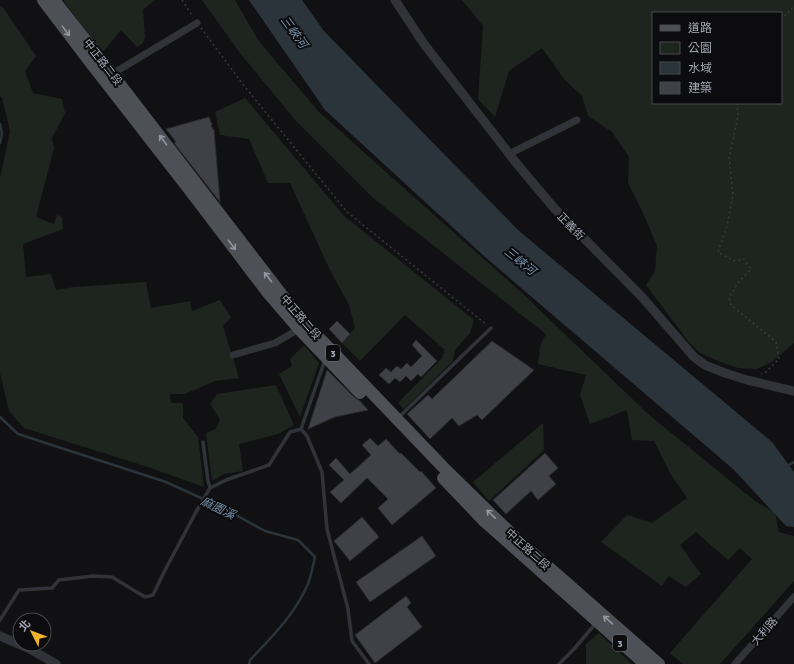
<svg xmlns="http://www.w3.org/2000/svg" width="794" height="664" viewBox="0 0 794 664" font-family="Signika,'Noto Sans TC',sans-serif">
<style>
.green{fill:#1e251f;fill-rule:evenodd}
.water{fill:#2b333b}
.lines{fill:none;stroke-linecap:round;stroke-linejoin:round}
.stream{stroke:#2b333b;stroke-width:2.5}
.building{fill:#404146;stroke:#2b2b2f}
.path{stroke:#383a3f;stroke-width:1.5;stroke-dasharray:2 3;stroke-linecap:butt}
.service{stroke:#323338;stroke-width:3.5}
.minor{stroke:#323338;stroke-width:7}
.tertiary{stroke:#323338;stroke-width:9}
.primary{stroke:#4e5057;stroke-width:12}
.oneway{stroke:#9296a1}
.labels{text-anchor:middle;stroke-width:4;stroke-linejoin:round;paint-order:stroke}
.shield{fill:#0c0c0e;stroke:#767882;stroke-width:1}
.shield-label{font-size:10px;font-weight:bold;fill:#a3a7b3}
.street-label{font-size:11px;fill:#a3a7b3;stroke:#0c0c0e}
.water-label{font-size:12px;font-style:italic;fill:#7994af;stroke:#0c0c0e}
</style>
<rect width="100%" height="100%" fill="#111113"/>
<path class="green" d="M63 0H155L143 10 145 37 143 43 137 47 121 30 102 53Z
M202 0H235L258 40 319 112 415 198 521 292 648 414 755 501 775 513 779 532 794 536V581L720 664H683L670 653 752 559 740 548 728 560 696 532 680 545 701 574 686 587 669 576 662 586 601 542 627 515 652 523 687 498 670 473 654 441 632 440 627 410 590 424 580 395 586 375 538 364 540 346 546 334 373 198 296 121 240 53Z
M462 0H794V343L772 362 757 369 738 368 718 361 700 353 688 341 646 285 655 271 657 246 643 213 628 183 629 157 612 132 588 116 582 96 564 79 542 48 509 71 495 117 478 99 483 26ZM653 13H781V103H653Z
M2 6 36 56 25 71 33 93 62 99 65 113 52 138 54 148 36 217 54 224 57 215 62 217 63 229 23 244 26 277 51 274 56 290 74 287 146 282 151 308 190 301 192 311 220 300 231 317 223 326 239 378 215 381 185 394H170L171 403H183V418L198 437 204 487 148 467 24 428 9 411 0 373V178L10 131 2 98 0 96V7Z
M245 98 344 216 474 320 470 333 455 350 453 361 404 409 398 403 442 358 445 350 405 315 360 361 342 343 355 328 349 305 329 268 290 183H268L249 139 220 135 215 112Z
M304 345 319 363 300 417 279 374 292 366 290 359Z
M276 385 294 425 278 434 239 444 243 471 224 474 212 481 206 433 216 429 220 419 210 404 217 394Z
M543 423 544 450 489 501 473 482Z
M599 633 632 664H586V644Z"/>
<path class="water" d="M249 0H302L324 31 518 230 772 442 794 472V527L786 526 733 469 485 257 325 110Z"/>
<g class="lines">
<path class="stream" d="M0 124 2 134 0 143
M0 417 18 434 166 482 223 508 265 531 298 540 315 557C313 566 311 576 308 584 295 614 272 637 250 660L249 664
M787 466 794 462"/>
</g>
<path class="building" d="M209 117 212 125 211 126 214 130 220 202 174 143 176 142 166 129Z
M337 321 350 334 342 343 329 329Z
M416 340 437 361 421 377 418 374 411 381 406 376 400 382 395 378 389 384 379 375 386 368 391 372 397 366 401 369 407 363 411 367 422 356 412 345Z
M492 341 534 370 482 420 477 415 459 426 452 418 430 439 407 414 428 395 432 399Z
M327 370 355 398 359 400 368 410 335 417 308 429Z
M370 438 378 446 386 439 400 454 401 453 420 472 421 471 436 488 392 525 378 508 388 499 367 478 341 503 330 492 344 480 329 465 336 458 350 474 371 455 362 445Z
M545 453 558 468 549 476 556 484 538 500 531 491 506 514 493 500Z
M362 517 379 537 350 561 334 541Z
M422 536 436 556 370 602 356 582Z
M406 596 411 603 407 607 422 627 375 663 355 635Z"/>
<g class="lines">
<path class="path" d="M182 0 193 17
M781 20 794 6
M201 28 245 87 347 212 487 325
M737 103 738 116 729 158 733 195 727 226 718 252 734 261 744 259 751 269 738 283 729 298 731 305 776 342 779 359 766 372 761 374"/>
<path class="service" d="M398 418 491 328
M301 429 325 360
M203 442 208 481 210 488
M0 620 19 590 52 588 59 580 93 576 112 577 145 597 153 595 164 572 196 512 210 488 226 480 269 465 290 432 301 429 307 436 322 472 327 529 348 609 352 641 369 664
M559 664 574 649 596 623"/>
<path class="minor" d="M112 74 197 23
M509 154 577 120
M233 355 275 343 299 329
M735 664 794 597"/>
<path class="tertiary" d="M395 0 424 44 517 164 554 208 642 297 694 357 705 365 725 373 747 380 794 391
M0 636 30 649 56 664"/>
<path class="primary" d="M43 0 87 58 185 184 268 293 299 329 360 393
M54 0 112 74 282 295 304 322 443 467 492 515 519 541 659 664
M443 478 484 521 645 664"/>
</g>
<defs><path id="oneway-shaft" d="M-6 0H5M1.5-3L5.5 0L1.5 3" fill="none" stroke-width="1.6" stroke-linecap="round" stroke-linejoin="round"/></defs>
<g class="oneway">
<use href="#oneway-shaft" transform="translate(66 31) rotate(53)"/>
<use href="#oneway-shaft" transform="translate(163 140) rotate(-127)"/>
<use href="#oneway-shaft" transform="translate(232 245) rotate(53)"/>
<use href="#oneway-shaft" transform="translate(268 277) rotate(-128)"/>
<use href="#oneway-shaft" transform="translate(491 514) rotate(-136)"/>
<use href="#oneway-shaft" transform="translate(608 620) rotate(-139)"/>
</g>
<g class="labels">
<g class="shield">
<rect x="326" y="345" width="14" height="16" rx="3"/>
<rect x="613" y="635" width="14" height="16" rx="3"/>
</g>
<g class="shield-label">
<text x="333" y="357">3</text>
<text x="620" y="647">3</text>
</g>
<g class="street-label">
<text transform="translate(103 62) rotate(52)" y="4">中正路二段</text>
<text transform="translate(571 226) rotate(46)" y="4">正義街</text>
<text transform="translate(301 317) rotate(49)" y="4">中正路二段</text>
<text transform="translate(528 549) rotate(42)" y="4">中正路二段</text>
<text transform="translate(764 631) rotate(-49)" y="4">大利路</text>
</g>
<g class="water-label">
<text transform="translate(294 32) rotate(54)" y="4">三峽河</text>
<text transform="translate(520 261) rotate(39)" y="4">三峽河</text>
<text transform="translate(218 508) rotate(26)" y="4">麻園溪</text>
</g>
</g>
<rect x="652" y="12" width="130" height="92" fill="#0c0c0e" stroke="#484a50"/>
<rect x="660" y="25" width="20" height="6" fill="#4e5057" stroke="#484a50"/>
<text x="688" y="32" font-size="12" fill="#a3a7b3">道路</text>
<rect x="660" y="42" width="20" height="12" fill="#1e251f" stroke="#484a50"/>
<text x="688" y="52" font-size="12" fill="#a3a7b3">公園</text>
<rect x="660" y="62" width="20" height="12" fill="#2b333b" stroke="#484a50"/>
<text x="688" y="72" font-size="12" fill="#a3a7b3">水域</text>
<rect x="660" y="82" width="20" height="12" fill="#404146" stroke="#484a50"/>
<text x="688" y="92" font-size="12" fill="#a3a7b3">建築</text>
<g transform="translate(32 632) rotate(312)"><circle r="19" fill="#0c0c0e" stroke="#484a50"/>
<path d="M0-3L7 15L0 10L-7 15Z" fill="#f0b42c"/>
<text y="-6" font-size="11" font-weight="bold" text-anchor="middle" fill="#a3a7b3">北</text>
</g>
</svg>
